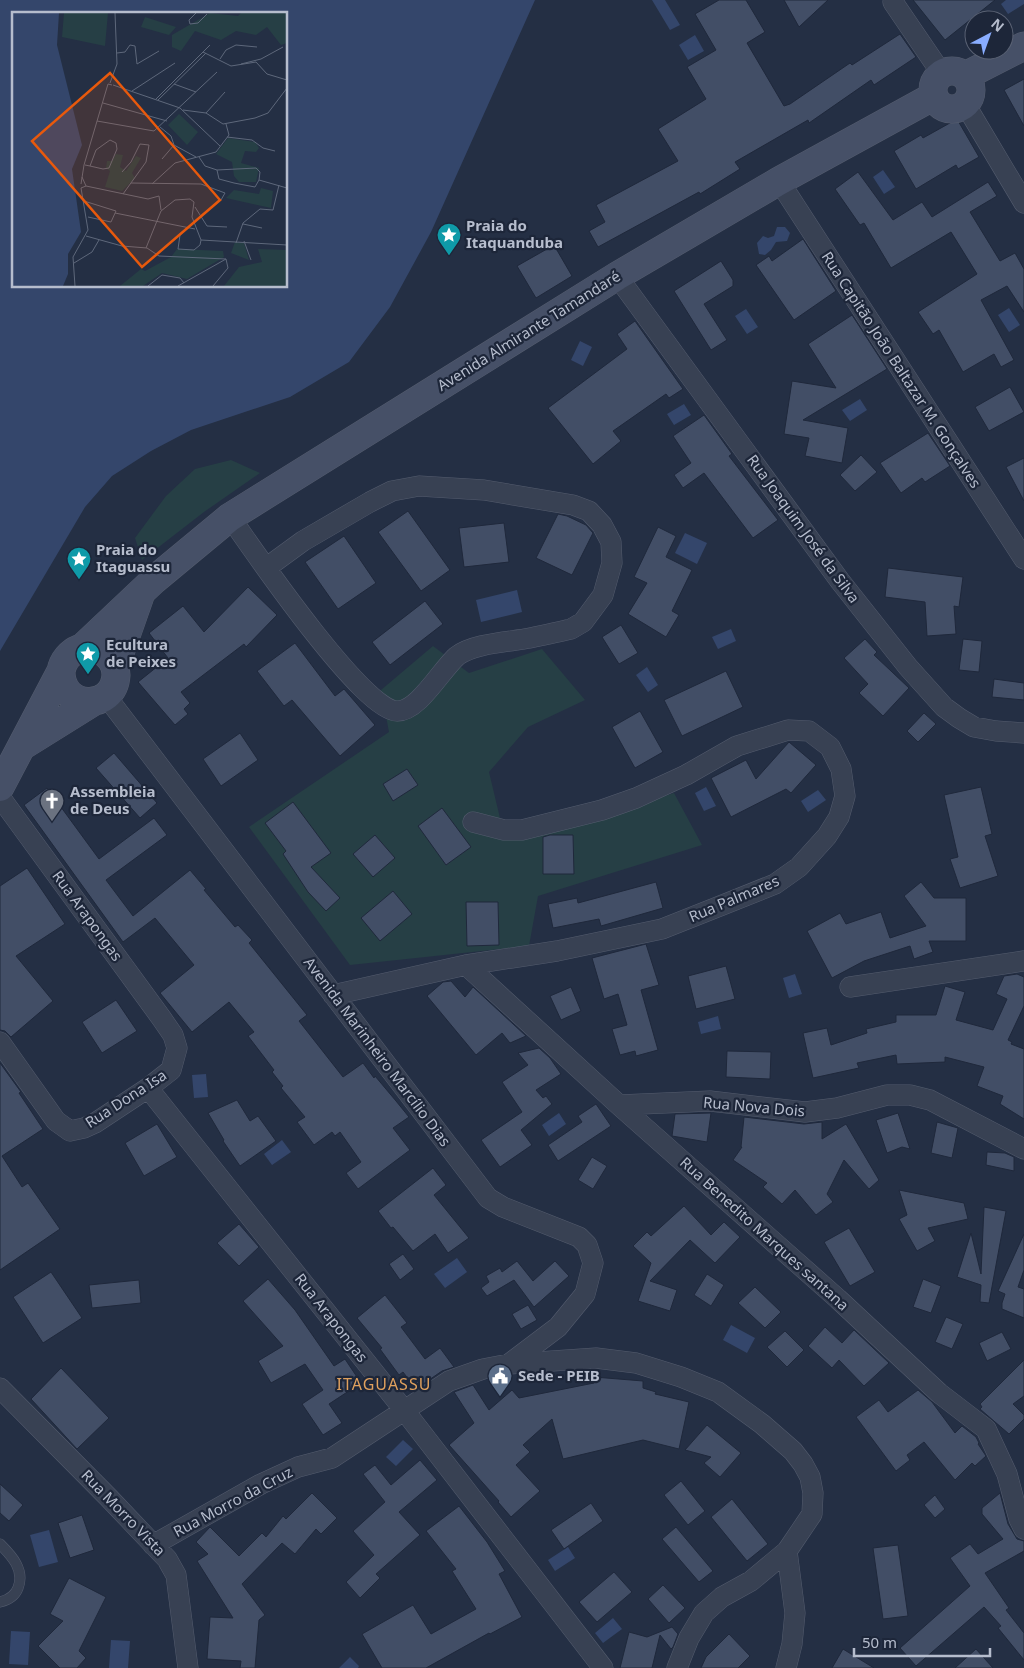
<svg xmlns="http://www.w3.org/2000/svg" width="1024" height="1668" viewBox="0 0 1024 1668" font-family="'Noto Sans',sans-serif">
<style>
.green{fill:#263f45}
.water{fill:#34466b;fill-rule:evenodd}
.building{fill:#424e66;stroke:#1f283b}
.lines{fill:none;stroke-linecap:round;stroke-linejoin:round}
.lane-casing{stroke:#545c6e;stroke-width:11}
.street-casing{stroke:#545c6e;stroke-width:21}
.secondary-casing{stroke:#545c6e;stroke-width:29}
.lane{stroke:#384153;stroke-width:10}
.street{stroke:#384153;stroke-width:20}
.secondary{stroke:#465067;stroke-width:28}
.labels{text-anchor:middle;stroke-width:4.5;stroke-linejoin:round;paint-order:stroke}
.poi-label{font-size:15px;font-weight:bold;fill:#b6bdcd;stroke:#1d2639;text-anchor:start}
.street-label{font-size:15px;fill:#b6bdcd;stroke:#1d2639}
.neighbourhood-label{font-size:16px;letter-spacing:1px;fill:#e0a15e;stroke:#1d2639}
.inset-road{fill:none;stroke:#5e687b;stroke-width:1}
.view{fill:#e8590c;fill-opacity:0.15;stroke:#e8590c;stroke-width:2.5}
.inset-edge{fill:none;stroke:#b6bdcd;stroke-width:2.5}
</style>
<rect width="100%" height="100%" fill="#242f44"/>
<path class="green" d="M231 460 260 473 204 512 142 560 135 538 166 496 195 469Z
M433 646 469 673 542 649 585 700 528 727 489 772 505 839 572 825 674 793 702 845 538 896 529 946 350 965 249 827 389 732 381 690Z"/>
<path class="water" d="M0 0H535L431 232 390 307 349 362 290 397 191 430 151 451 112 476 85 507 0 651ZM14 14H286V286H14Z
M652 0H665L680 25 670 30Z
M1006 0H1024V4L1008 14 1001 4Z
M695 35 704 51 688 60 679 45Z
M883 170 895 187 884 194 873 177Z
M777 227H785L790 233 787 241 776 242 771 250 765 255 759 254 757 243 763 236 768 238 774 236Z
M1009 308 1020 325 1009 332 998 315Z
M746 309 758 327 747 334 735 316Z
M580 341 592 347 583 366 571 360Z
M860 399 867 410 850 421 842 410Z
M684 404 691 415 674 425 667 414Z
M685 533 707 543 697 564 675 553Z
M517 590 522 612 481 622 476 600Z
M731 629 736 641 718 649 712 637Z
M647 667 658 685 648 692 636 675Z
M706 787 716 806 704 811 695 793Z
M818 790 826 800 808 812 801 801Z
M795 974 802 994 789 998 783 978Z
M718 1016 721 1029 701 1034 698 1022Z
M206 1074 208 1097 194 1098 192 1075Z
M559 1113 566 1124 549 1136 542 1125Z
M282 1140 291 1152 272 1165 264 1154Z
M457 1258 467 1272 445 1288 434 1274Z
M731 1325 755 1338 747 1353 723 1340Z
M403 1440 413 1449 396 1466 386 1457Z
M49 1530 58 1562 39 1567 30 1535Z
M568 1547 575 1558 555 1571 548 1560Z
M613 1618 622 1629 603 1643 595 1633Z
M11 1631 30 1632 28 1665 9 1664Z
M111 1640 130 1641 128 1668H109Z
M350 1657 359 1666 358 1668H339Z"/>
<path class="building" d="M719 0H746L765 32 747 43 784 106 790 104 850 63 852 65 900 34 916 57 874 85 871 80 809 123 808 120 735 162 740 169 700 194 699 192 598 247 589 231 605 222 596 205 678 161 658 129 706 99 687 67 716 50 695 14Z
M784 0H828L799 27Z
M913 0H995L945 40Z
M1024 79V126L1004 90Z
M957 119 979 157 958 169 956 165 916 189 894 151 921 135 923 138Z
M858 172 893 220 922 202 932 217 988 182 997 196 970 212 1000 261 1015 253 1024 269V312L1007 286 981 300 1014 360 1001 367 994 354 963 372 939 330 933 334 918 312 977 274 951 232 891 268 864 223 860 225 835 189Z
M803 239 836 291 794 320 756 265 769 256 772 261Z
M554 245 572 276 536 298 517 266Z
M721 261 733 280V286L704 304 727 340 711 350 674 291Z
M852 315 887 369 803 420 848 428 842 463 805 456 809 438 784 434 792 381 836 388 808 344Z
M635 321 683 389 669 398 666 394 613 431 621 441 593 464 548 408 627 349 617 334Z
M1010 387 1024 412 989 431 975 407Z
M704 415 732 454 729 456 778 520 753 538 704 473 683 488 674 475 691 463 673 436Z
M928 433 950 466 925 482 922 478 901 493 880 463Z
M861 455 877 472 855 491 840 475Z
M1024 458V501L1006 467Z
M408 511 450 570 421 591 378 532Z
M558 514 567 516 586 525 593 533 572 575 536 558Z
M504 523 509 562 464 567 459 528Z
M658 527 676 536 666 557 692 570 672 611 679 615 666 637 628 614 647 583 634 577Z
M344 536 376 583 338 609 305 562Z
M888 568 963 577 959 607 954 606 956 634 927 636 925 602 885 597Z
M248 587 277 615 246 647 244 644 181 692 190 703 184 709 188 714 175 725 138 682 168 658 149 633 183 606 204 632Z
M425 601 443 624 390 665 372 642Z
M621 625 638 653 619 664 602 637Z
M865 639 877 652 874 655 909 688 883 716 859 693 868 684 844 658Z
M963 639 982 641 979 672 959 670Z
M295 643 335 696 344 689 375 725 340 756 292 700 284 706 257 671Z
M726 671 743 707 682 736 664 700Z
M994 679 1024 683V700L992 697Z
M640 711 663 752 635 768 612 727Z
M924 713 936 724 918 742 907 731Z
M240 733 258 760 221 786 203 759Z
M789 742 816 765 791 793 786 789 731 817 711 778 746 760 756 779Z
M114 753 157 803 140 818 96 768Z
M407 769 418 785 393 801 383 784Z
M981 787 992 834 985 836 998 876 960 888 950 859 958 857 944 795Z
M47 788 99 859 154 818 167 835 106 880 133 916 190 870 206 889 204 890 235 927 238 925 252 940 249 943 307 1015 299 1021 343 1077 363 1063 374 1078 375 1076 396 1101 409 1117 393 1128 410 1150 358 1189 346 1173 361 1162 340 1132 335 1136 332 1132 314 1145 297 1122 305 1117 281 1088 283 1086 272 1072 274 1070 248 1036 254 1032 229 1002 192 1032 160 993 194 965 155 918 123 942 24 805Z
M293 802 331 853 311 867 340 898 326 911 308 892 283 854 286 851 265 823Z
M442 808 471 847 446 865 418 826Z
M375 835 395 858 373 877 353 854Z
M550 835H573L574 874H543V837Z
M27 868 65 924 16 956 53 1001 11 1037 5 1031 0 1030V886Z
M656 882 663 908 601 926 599 919 553 928 548 904 577 898 578 903Z
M921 882 934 898H966V941H929L933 952 914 959 910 946 864 961 832 978 807 931 840 913 846 924 881 912 890 938 926 926 904 896Z
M393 891 412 914 380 941 361 918Z
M466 902H498L499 945 467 946Z
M646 944 659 985 641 990 658 1050 636 1056 635 1051 620 1055 612 1029 627 1025 618 994 604 999 592 958Z
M726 966 735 999 696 1009 688 976Z
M1017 974 1024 977V1006L1008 1040 1012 1042 1011 1044 1024 1049V1119L1000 1104 1003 1096 977 1086 984 1067 945 1057V1062L897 1064 896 1055 857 1063 859 1068 813 1078 803 1033 827 1028 831 1045 867 1033 866 1029 896 1022V1015H936L945 986 965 992 956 1020 993 1030 1007 999 996 994 1004 976Z
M451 981 465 997 473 987 526 1036 510 1043 502 1033 476 1055 427 996 443 982Z
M571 987 581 1011 561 1020 550 996Z
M116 1000 137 1031 102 1053 82 1022Z
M539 1048 550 1058 561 1074 536 1090 543 1098 546 1096 552 1104 521 1130 532 1145 500 1167 481 1140 522 1112 502 1082 528 1065 518 1053Z
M727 1051 771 1052 770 1079 726 1077Z
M0 1063 21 1092 19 1093 43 1129 2 1156 22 1187 28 1183 60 1229 0 1270Z
M237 1100 250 1121 258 1116 276 1141 240 1166 223 1141 224 1140 208 1113Z
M596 1104 611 1126 558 1161 548 1145 582 1122 578 1116Z
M711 1113 707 1142 672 1136 675 1114Z
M898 1113 910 1149 902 1147 887 1153 876 1120Z
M744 1117 804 1124 822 1122V1139L846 1124 879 1180 869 1189 844 1160 827 1194 833 1202 816 1215 795 1190 782 1204 763 1187 767 1183 733 1160 742 1147H741Z
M937 1122 958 1128 952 1158 931 1153Z
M157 1124 177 1157 144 1176 125 1143Z
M987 1152 1005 1153 1014 1157V1171L986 1165Z
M592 1157 607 1166 593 1189 578 1180Z
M433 1168 446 1185 434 1195 469 1238 448 1253 435 1234 413 1251 393 1227 391 1228 378 1211Z
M899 1190 964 1203 968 1219 928 1228 935 1241 917 1251 899 1219 907 1215Z
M684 1206 711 1235 724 1222 740 1237 715 1263 690 1240 650 1281 677 1290 670 1311 638 1301 651 1263 633 1246 647 1232 651 1236Z
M984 1207 1006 1211 989 1303 980 1302 981 1285 957 1277 971 1233 981 1274Z
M239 1224 259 1247 239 1266 217 1243Z
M849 1228 875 1272 850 1286 824 1242Z
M1024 1234V1270L1018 1287 1024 1289V1318L1002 1309V1303L1005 1294 998 1291Z
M403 1254 414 1269 400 1280 389 1264Z
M517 1261 533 1281 555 1261 569 1276 534 1307 514 1280 487 1296 481 1288 489 1282 486 1276 500 1268 502 1272Z
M51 1272 82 1318 43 1343 13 1297Z
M707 1274 724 1285 711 1306 694 1295Z
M268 1279 295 1310 334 1366 345 1359 361 1383 329 1404 342 1423 323 1435 302 1404 323 1390 305 1364 271 1383 258 1361 283 1346 243 1301Z
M923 1279 941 1286 931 1313 913 1307Z
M139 1280 141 1303 92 1308 89 1285Z
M755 1287 781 1312 765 1328 738 1303Z
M385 1295 407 1323 401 1327 425 1359 440 1348 454 1367 442 1371 416 1389 403 1372 399 1375 380 1349 382 1348 357 1318Z
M528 1305 537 1320 521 1329 512 1314Z
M946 1317 963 1324 952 1349 935 1342Z
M825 1327 842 1343 854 1330 889 1363 864 1386 839 1360 832 1368 808 1346Z
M785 1331 804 1350 787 1367 767 1347Z
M1002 1332 1011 1349 987 1361 979 1343Z
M1024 1360V1396L1013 1404 1024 1415V1419L1009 1434 980 1409 982 1407 980 1404Z
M61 1368 109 1418 77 1449 31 1399Z
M594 1377 643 1381V1388L656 1392 655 1394 689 1402 679 1449 643 1440 563 1459 552 1419 523 1445 530 1452 516 1465 540 1491 511 1517 498 1502 499 1501 449 1445 474 1423 454 1392 473 1385 489 1410 512 1390 519 1398 594 1383Z
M918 1390 932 1402 955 1433 962 1426 976 1437 979 1443 978 1444 986 1456 975 1466 972 1463 955 1480 924 1442 907 1455 910 1460 896 1471 856 1417 879 1400 888 1412Z
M707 1425 741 1453 720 1477 704 1463 711 1457 685 1450Z
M420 1460 437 1480 399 1512 420 1535 376 1574 380 1578 360 1598 346 1582 374 1555 353 1531 385 1502 363 1474 375 1465 391 1485Z
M681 1481 705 1511 688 1525 664 1495Z
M0 1484 23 1505 9 1521 0 1513Z
M312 1493 337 1518 321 1534 316 1529 295 1554 282 1543 242 1584 265 1615 259 1620 255 1668H240L241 1661 207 1659 210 1617 233 1618 197 1561 208 1554 196 1542 210 1527 239 1556 262 1533 266 1537 283 1516 286 1519Z
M1000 1493 1008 1524 1017 1539 1024 1541V1551L985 1573 1009 1608 1006 1610 1024 1633V1660L998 1628 1001 1626 984 1607 916 1666 900 1648 970 1586 950 1558 970 1544 978 1554 1003 1539 982 1514V1508Z
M935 1495 945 1509 935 1518 924 1505Z
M732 1499 768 1544 747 1561 711 1517Z
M591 1503 603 1521 564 1549 551 1530Z
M459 1506 487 1542 505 1571 499 1574 522 1617 490 1634 489 1633 426 1668H382L362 1634 413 1605 431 1634 476 1609 452 1571 456 1569 426 1531Z
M82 1515 94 1550 70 1558 58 1523Z
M676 1527 713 1571 699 1582 662 1539Z
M898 1545 908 1616 883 1619 873 1548Z
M614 1572 632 1592 597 1622 579 1602Z
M69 1578 106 1597 79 1651 86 1658 77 1668H60L38 1646 63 1621 50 1614Z
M663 1585 685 1608 669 1623 648 1599Z
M672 1627 678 1634 673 1647 671 1649 660 1635 652 1668H620L629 1632 647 1637Z
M729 1634 750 1656 738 1668H701L706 1657Z
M843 1649 874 1668H832Z
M976 1649 993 1668H955Z"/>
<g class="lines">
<defs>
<path id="lane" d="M0 1544C12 1556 25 1570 18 1588 15 1596 8 1600 0 1602"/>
<path id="street" d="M893 2 942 74
M965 104 1024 203
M779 181 1024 559
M617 276 840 581 908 667 944 707 959 718 974 727 996 731 1024 733
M230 517C253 550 363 711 397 711 418 712 441 670 457 656 474 643 510 642 530 638 544 635 558 632 571 629L583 622 603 595 612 563 611 542 602 525 589 511 573 505 484 490 419 486 392 491 370 502 303 541 266 568
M106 696 488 1198 503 1207 579 1237 587 1245 593 1263 585 1294 558 1327 509 1364
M0 797 162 1019 173 1035 177 1048 171 1070 148 1088 95 1123 84 1128 70 1131 56 1121 0 1042
M466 965 619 1105 838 1299 939 1393 986 1429 1007 1474 1019 1519 1024 1529
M850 987 1024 961
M333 995 466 965 557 951 662 929 720 906 775 884 799 867 827 836 839 817 845 796 841 769 830 747 809 731 788 730 737 746 686 775 636 798 602 810 522 830H504L473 822
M148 1088 404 1410 603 1668
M619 1105 710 1101 805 1112 837 1108 887 1095H910L930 1100 1024 1149
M0 1388 109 1498 167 1559 176 1575 188 1668
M153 1545 261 1484 298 1467 332 1458 449 1381 483 1369 509 1364 596 1358 636 1363 681 1377 718 1392 762 1424 793 1451 803 1464 810 1477 813 1493 812 1514 787 1551 751 1581 722 1597 704 1613 689 1638 677 1668
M786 1668 792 1644 795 1613 787 1551"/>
<path id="secondary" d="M933 90a19 19 0 1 1 38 0a19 19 0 1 1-38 0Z
M965 76 1024 46
M83 647 154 580 230 517 617 276 779 181 934 96
M115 667 141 593
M24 745 93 702
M0 787 61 671C65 650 90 638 107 655 113 660 116 668 116 675 114 712 60 710 61 671"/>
</defs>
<use href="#lane" class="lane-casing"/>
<use href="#street" class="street-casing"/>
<use href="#secondary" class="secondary-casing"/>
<use href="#lane" class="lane"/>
<use href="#street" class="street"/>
<use href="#secondary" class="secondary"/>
</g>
<defs>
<symbol id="sight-pin" viewBox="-11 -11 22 30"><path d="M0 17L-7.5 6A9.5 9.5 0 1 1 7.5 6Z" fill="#0f9aa8" stroke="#1d2639"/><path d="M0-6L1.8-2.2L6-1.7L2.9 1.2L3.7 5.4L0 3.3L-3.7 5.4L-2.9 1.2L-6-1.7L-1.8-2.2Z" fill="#fff"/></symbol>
<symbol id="church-pin" viewBox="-11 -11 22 30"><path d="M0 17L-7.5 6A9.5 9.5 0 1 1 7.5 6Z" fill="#6b7280" stroke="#1d2639"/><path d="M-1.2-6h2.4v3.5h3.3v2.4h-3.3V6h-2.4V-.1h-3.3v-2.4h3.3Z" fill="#fff"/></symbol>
<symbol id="civic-pin" viewBox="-11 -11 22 30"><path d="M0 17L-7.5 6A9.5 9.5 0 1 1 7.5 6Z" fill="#5c6f8a" stroke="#1d2639"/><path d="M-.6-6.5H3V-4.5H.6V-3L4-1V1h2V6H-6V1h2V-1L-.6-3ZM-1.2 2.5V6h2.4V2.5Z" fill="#fff"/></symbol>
</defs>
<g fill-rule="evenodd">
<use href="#sight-pin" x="435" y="221" width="28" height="38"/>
<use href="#sight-pin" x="65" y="545" width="28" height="38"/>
<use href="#sight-pin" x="74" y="640" width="28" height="38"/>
<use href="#church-pin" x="38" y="787" width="28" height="38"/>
<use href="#civic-pin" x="486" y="1362" width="28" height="38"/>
</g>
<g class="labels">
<g class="poi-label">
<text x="466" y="231">Praia do<tspan x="466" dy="17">Itaquanduba</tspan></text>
<text x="96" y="555">Praia do<tspan x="96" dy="17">Itaguassu</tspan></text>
<text x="106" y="650">Ecultura<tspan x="106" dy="17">de Peixes</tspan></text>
<text x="70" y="797">Assembleia<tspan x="70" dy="17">de Deus</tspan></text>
<text x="518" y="1381">Sede - PEIB</text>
</g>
<g class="street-label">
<text transform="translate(529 331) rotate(-32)" y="5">Avenida Almirante Tamandaré</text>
<text transform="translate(901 370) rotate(57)" y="5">Rua Capitão João Baltazar M. Gonçalves</text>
<text transform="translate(803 529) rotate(54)" y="5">Rua Joaquim José da Silva</text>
<text transform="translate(734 899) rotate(-23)" y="5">Rua Palmares</text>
<text transform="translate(87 916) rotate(54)" y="5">Rua Arapongas</text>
<text transform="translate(377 1052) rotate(53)" y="5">Avenida Marinheiro Marcílio Dias</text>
<text transform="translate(126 1099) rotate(-33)" y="5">Rua Dona Isa</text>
<text transform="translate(754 1107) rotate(5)" y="5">Rua Nova Dois</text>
<text transform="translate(764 1234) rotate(42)" y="5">Rua Benedito Marques santana</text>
<text transform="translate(331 1318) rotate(52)" y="5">Rua Arapongas</text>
<text transform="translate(233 1502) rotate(-28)" y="5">Rua Morro da Cruz</text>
<text transform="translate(123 1513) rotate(46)" y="5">Rua Morro Vista</text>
</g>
<g class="neighbourhood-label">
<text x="384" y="1390">ITAGUASSU</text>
</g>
</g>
<g transform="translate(12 12)">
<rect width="275" height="275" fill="#242f44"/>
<path d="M52 1H96L93 34 50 25ZM198 1 226 4 229 1H275V31L269 33 255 15 244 23 224 19 209 28 183 19 169 39 160 35V23ZM133 5 164 15 157 23 129 15ZM167 102 186 120 175 133 156 113ZM216 126 243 130 247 136 244 140 233 139 229 151 247 156 244 170H227L222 164 220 150 204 142ZM104 142 111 143 108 155 114 159 124 144 129 146 120 161 123 166 110 179 93 175 98 159 94 156 95 149H100ZM249 176 261 179 259 196 214 186 222 178 247 182ZM223 230 232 231 237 248 219 241ZM165 237 211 239 212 245 175 267 150 261 131 274H108L129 257 133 259 159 245ZM246 237 275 238V274H212L227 255 250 250Z" fill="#263f45"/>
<path d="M0 1H47L45 33 70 133 60 157 69 220 56 242V262L51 274H0Z" fill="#34466b"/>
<path class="inset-road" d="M184 1 177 8 178 12 186 11 195 2M191 40 219 54 244 50 255 62 275 68M105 41 113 40 118 33 123 34 125 52 147 39M208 47 214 38 224 33 245 35M229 52 249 47 271 35M98 71 105 52 103 1M162 72 184 80M101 73 168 96 208 134M120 79 163 51M144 87 198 33M146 88 194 41M91 91 155 109M171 98 194 101 211 112 243 106 256 101 275 76M194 101 213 80M85 109 142 119 205 60M148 115 159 124 162 133 184 145M215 125 240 128 251 136 263 139M187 145 193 154 205 158 244 156 248 160 247 168 275 176M150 147 162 133M73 153 78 154 91 157 97 156 105 137 104 131 98 128 84 138 78 154M205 158 207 167 222 171 243 175 247 168M110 160 119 150 128 132 137 133 134 150 111 182M119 171 189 172 213 181 209 188M69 172 72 153 96 72 100 73M140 172 163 151 204 140 217 123 214 112M74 174 136 187 147 184 149 198M69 176 74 174 70 165M72 189 104 199 99 210 76 205M183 195 195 214 215 215M103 201 183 217M231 212 250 216M74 224 110 234 135 236 147 244 214 247M189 228 275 233M232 229 239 248M224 231 231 211 248 197 261 198 267 173M134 236 149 199 163 188 178 187 182 190 180 205 189 228 188 233 182 238 166 237 168 223M62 251 80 240 87 228M63 274 61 245 76 218 69 176M136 274 150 263 168 266 172 271M166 274 214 247M201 274 216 256 214 247"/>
<path class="view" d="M98 61 208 188 130 255 20 129Z"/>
<rect width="275" height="275" class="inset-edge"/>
</g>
<g transform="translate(989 35) rotate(41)"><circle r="24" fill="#1d2639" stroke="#5a6274"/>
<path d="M0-4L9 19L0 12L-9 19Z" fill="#89adff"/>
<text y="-8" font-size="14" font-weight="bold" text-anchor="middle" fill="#b6bdcd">N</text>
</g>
<path d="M854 1648v8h136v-8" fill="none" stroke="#b6bdcd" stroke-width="2.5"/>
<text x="862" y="1648" font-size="15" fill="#b6bdcd" stroke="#1d2639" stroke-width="4" paint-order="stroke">50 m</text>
</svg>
